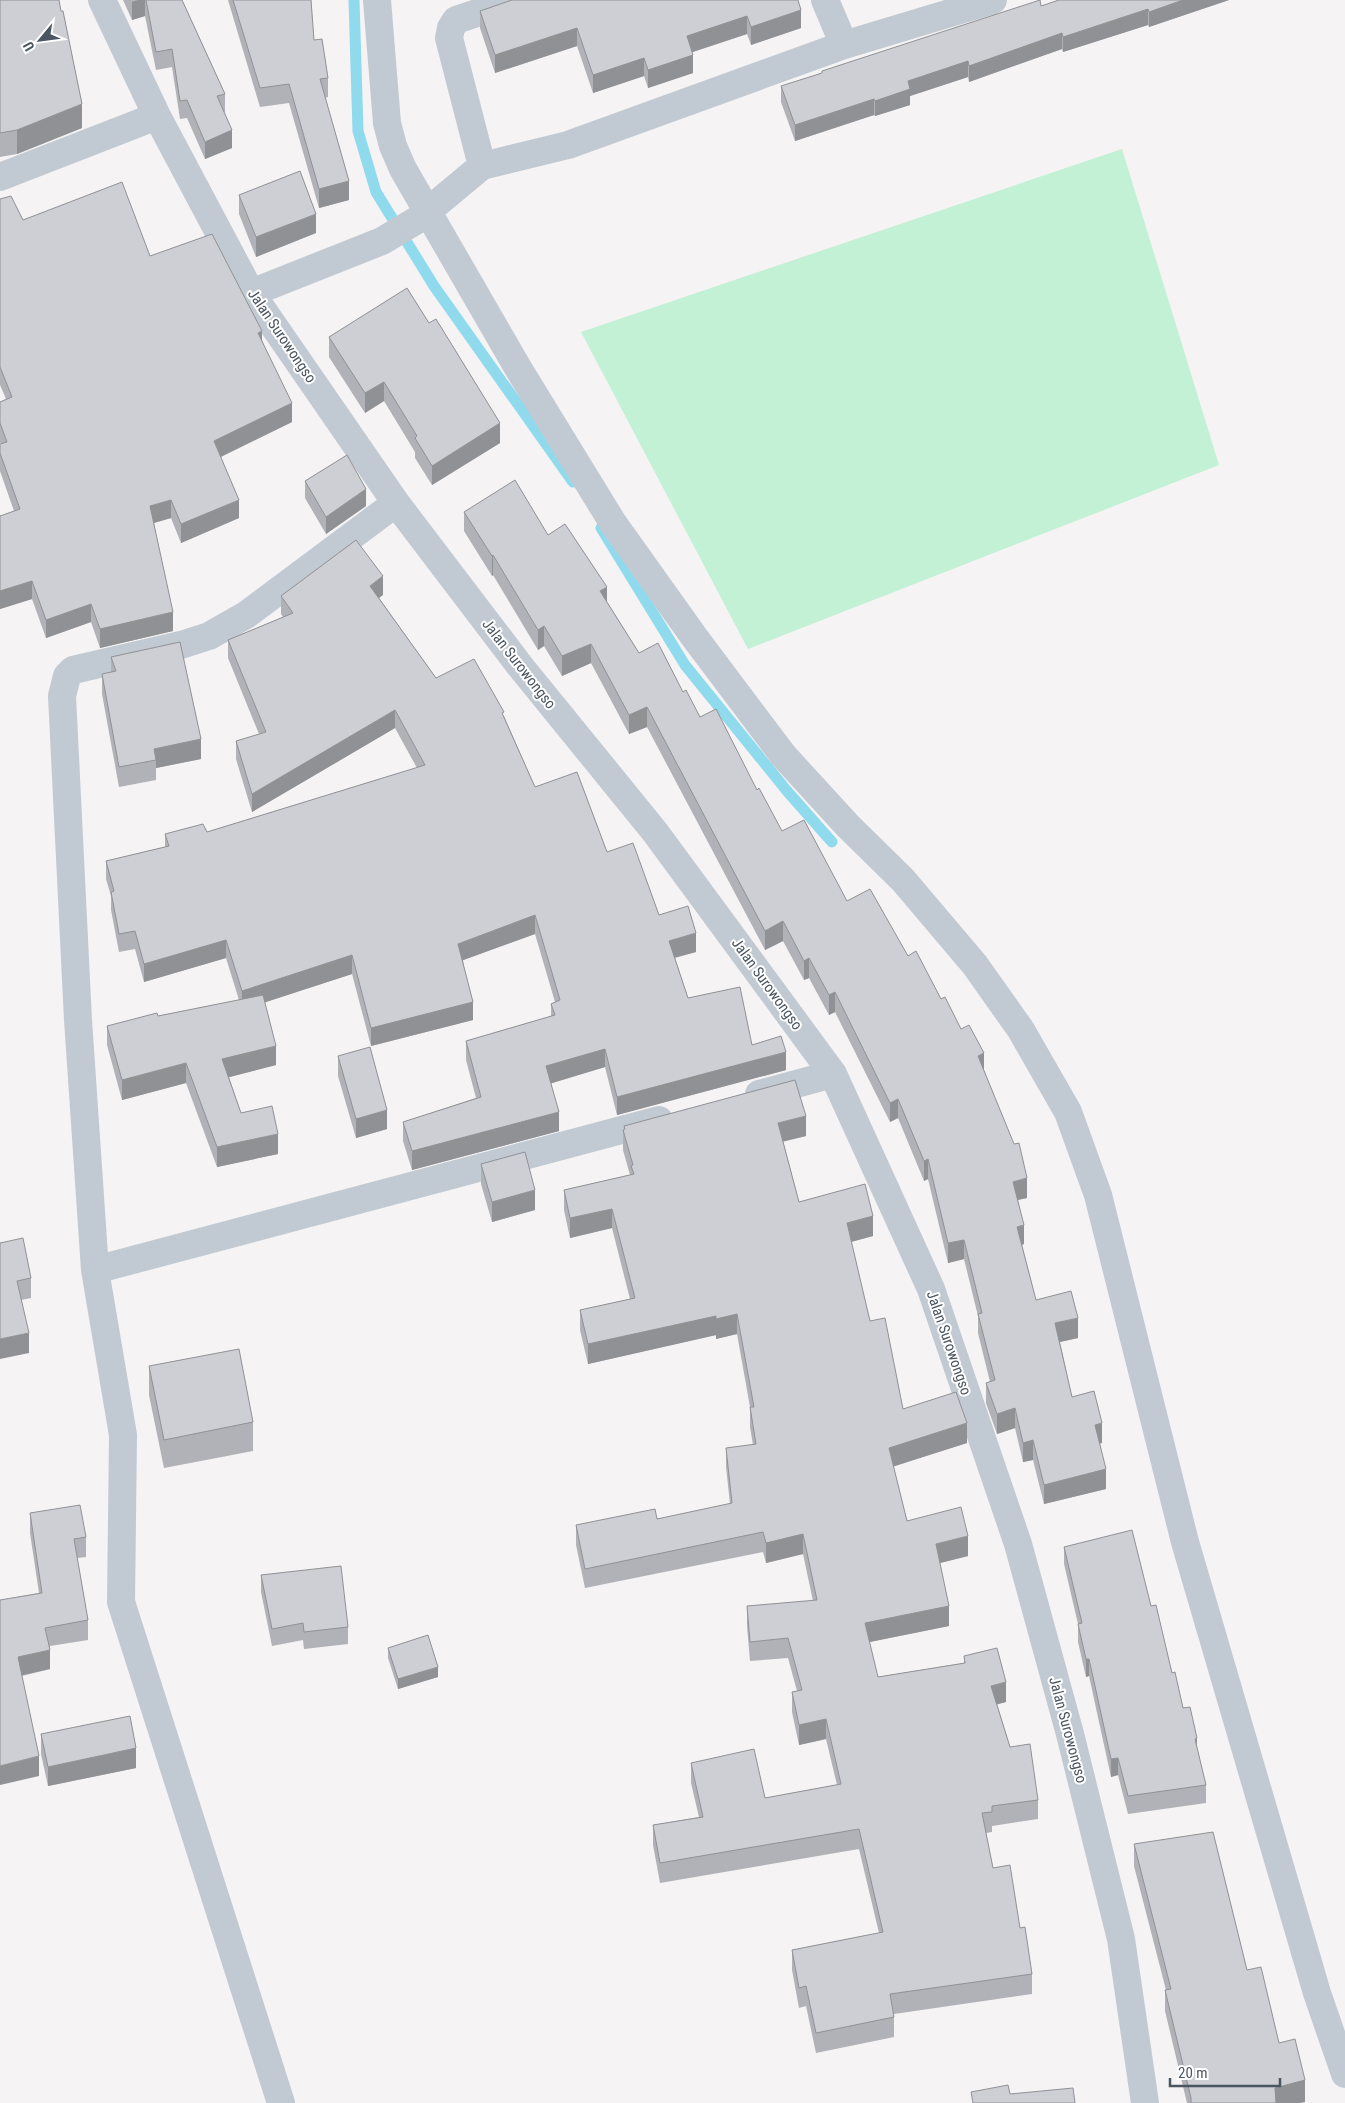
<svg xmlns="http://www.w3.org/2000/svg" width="1345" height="2103" viewBox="0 0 1345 2103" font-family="'Roboto Condensed',sans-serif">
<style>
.park{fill:#c3f1d5}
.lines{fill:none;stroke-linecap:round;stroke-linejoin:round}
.stream{stroke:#90daee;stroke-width:11}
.minor{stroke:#c1cad2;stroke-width:28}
.wall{fill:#b0b2b7}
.shaded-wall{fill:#909195}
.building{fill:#cdcfd5;stroke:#909195}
.labels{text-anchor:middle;stroke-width:4;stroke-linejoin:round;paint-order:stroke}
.street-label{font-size:15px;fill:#4a5661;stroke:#fff}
</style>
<rect width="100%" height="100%" fill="#f5f3f3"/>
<path class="park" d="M1122 149 1219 465 748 649 581 332Z"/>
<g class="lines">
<path class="stream" d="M354 0 358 131 376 192 434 286 573 482
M601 528 685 665 787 791 832 842"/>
<path class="minor" d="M102 0 157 116 251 293 396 503 520 666 655 832 833 1074 931 1289 1018 1544 1070 1734 1121 1939 1145 2103
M377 0 387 123 393 146 403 169 518 368 613 523 695 638 783 755 848 826 903 880 975 965 1021 1030 1068 1112 1098 1195 1185 1542 1317 1993 1345 2074
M825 0 844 45
M482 166 449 38 451 28 456 20 516 0
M0 177 157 116
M251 293 382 241 417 220 482 166 568 145 844 45 993 0
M759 1094 833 1074
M95 1270 659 1120
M281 2103 121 1602 123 1435 95 1270 78 1020 62 696 67 676 73 670 181 645 209 636 246 615 396 503"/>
</g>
<path class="wall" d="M0 0 82 128 17 154 0 157Z
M123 0H182L225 94V112H224L232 148 205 159 187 118 180 119 172 67 156 70 145 16 132 20Z
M228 0H311L314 40 328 78V97L325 98 349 200 319 208 289 103 260 107Z
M798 0 801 28 751 45 747 34 692 52 693 73 648 88 644 76 593 93 577 46 495 73 480 28V11Z
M1229 0 1149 27 1148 25 1063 52 1062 49 969 82 968 77 910 96V105L875 116 874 115 795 141 781 102V86L822 73V71L1041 6Z
M239 195 316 233 256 257 239 214Z
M0 199 23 220 150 256 262 340 292 422 221 457 239 518 181 543 171 518 154 523 173 631 100 648 91 622 46 638 32 599 0 609V516L14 511 0 471V444H1L0 442V402L6 399 0 385Z
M329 337 500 443 432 485 415 458V452L384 401 365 413 329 357Z
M305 481 366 506 326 534 305 498Z
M464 512 548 535 607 602 639 653 683 692 700 717 757 790 782 831 847 901 908 956 941 999 984 1070 1027 1198 1018 1200 1024 1244 1022 1245 1036 1300 1078 1338 1060 1342 1072 1397 1102 1443H1100L1106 1489 1044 1504 1033 1460 1023 1462 1015 1428 997 1434 986 1403V1383L990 1382 978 1333V1316L964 1259 948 1263 928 1179 924 1181 898 1118 890 1122 835 1012 829 1015 809 978 804 980 783 941 765 950 647 727 629 734 591 663 562 676 544 646 538 650 493 575 492 576 464 531Z
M383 595 379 598 436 678 504 716 535 787 607 852 659 915 696 952 675 958 688 998 786 1070 617 1115 605 1067 551 1083 559 1131 412 1170 403 1141V1122L476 1098 466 1060V1041L551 1016V1004L555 1002 535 934 463 960 473 1020 371 1046 352 974 265 1002 276 1065 229 1077 241 1113 278 1154 217 1167 186 1083 122 1100 107 1045V1026L239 1000 226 958 144 982 135 949 119 952 111 910V896L106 879V861L165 847V834L207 832 417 768 395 728 252 812 236 759V741L259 734 228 658V640L283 617 281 614V596Z
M111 657 201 759 156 768V780L119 787 102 694V674L111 672Z
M338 1056 387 1129 356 1138 338 1076Z
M624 1126 806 1136 783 1141 799 1202 873 1236 851 1242 870 1321 903 1409 967 1443 893 1466 907 1521 968 1556 940 1563 949 1626 869 1642 878 1677 964 1663V1656L1006 1702 997 1704 1010 1747 1038 1800V1819L992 1826V1832L986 1833 993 1868 1020 1928 1032 1974V1994L894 2014V2037L816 2053 806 2006 799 2008 792 1970V1950L879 1933 859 1849 660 1883 653 1845V1825L699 1817 691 1783V1763L765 1798 837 1785 826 1739 799 1745 792 1712V1692L797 1691 788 1658 750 1661 747 1626V1606L813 1601 803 1554 766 1563 763 1552 585 1588 576 1545V1525L657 1519 730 1504 726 1467V1448L753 1445 750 1427V1407L737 1334 716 1339V1335L588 1364 580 1330V1310L630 1299 612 1228 570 1238 564 1210V1190L630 1175 623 1150V1130L624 1129Z
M481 1164 535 1210 492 1222 481 1184Z
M0 1243 31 1278V1298L21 1300 29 1353Z
M149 1366 253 1422V1451L164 1468 149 1395Z
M30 1513 86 1537V1557L77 1558 88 1620V1640L50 1646V1669L22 1676 39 1776 0 1600 39 1593 30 1533Z
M1064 1547 1151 1606 1197 1751 1206 1785V1803L1128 1814 1118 1775 1111 1777 1089 1676 1086 1677 1078 1642V1624L1064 1564Z
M261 1575 348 1627V1644L304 1649 303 1640 272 1646 261 1592Z
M388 1648 438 1677 398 1689 388 1658Z
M41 1734 136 1768 48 1786 41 1754Z
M1134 1844 1247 1970 1305 2102 1299 2103H1187L1165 2011V1990H1166L1134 1866Z"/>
<path class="shaded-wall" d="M138 0H145V16L132 20V2Z
M1183 0H1229L1149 27V12Z
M1148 9V25L1063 52V37Z
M801 10V28L751 45V27Z
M747 16V34L687 54V36Z
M577 28V46L495 73V55Z
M1062 33V49L969 82V66Z
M693 55V73L648 88V70Z
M644 58V76L593 93V75Z
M968 61V77L910 96V105L875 116V101L908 81Z
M874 99V115L795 141V125Z
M82 104V128L17 154V130Z
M232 130V148L205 159V142Z
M349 181V200L319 208V189Z
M316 214V233L256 257V237Z
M262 331V349L258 333Z
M384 382V401L365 413V393Z
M292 403V422L214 460V441Z
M500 423V443L432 485V466Z
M366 489V506L326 534V517Z
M171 500V518L150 524V506Z
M239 500V518L181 543V524Z
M493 555V575L492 576V556Z
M383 576V595L370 604V586Z
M32 581V599L0 609V591Z
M607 587V607L600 591Z
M91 604V622L46 638V620Z
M173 612V631L100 648V629Z
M544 626V646L538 650V630Z
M591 644V663L562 676V656Z
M647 707V727L629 734V715Z
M395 710V728L252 812V794Z
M201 739V759L156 768V760L154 749Z
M535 915V934L458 962V944Z
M783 921V941L765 950V931Z
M696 933V952L669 959V941Z
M226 940V958L144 982V964Z
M352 955V974L242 1010V991Z
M809 958V978L804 980V961Z
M835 992V1012L829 1015V995Z
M473 1002V1020L371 1046V1028Z
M276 1046V1065L222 1079V1059Z
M605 1049V1067L546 1085V1066Z
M786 1052V1070L617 1115V1097Z
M984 1053V1073L978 1056Z
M186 1063V1083L122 1100V1080Z
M898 1099V1118L890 1122V1103Z
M387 1110V1129L356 1138V1119Z
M559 1112V1131L412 1170V1151Z
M806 1116V1136L778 1143V1123Z
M278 1134V1154L217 1167V1147Z
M928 1159V1179L924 1181V1161Z
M1027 1178V1198L1013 1201V1182Z
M535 1190V1210L492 1222V1202Z
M612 1209V1228L570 1238V1218Z
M873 1216V1236L847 1243V1223Z
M1024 1225V1244L1017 1246V1227Z
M964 1240V1259L948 1263V1243Z
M737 1314V1334L716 1339V1319Z
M716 1316V1335L588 1364V1344Z
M1078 1318V1338L1055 1343V1323Z
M29 1333V1353L0 1359V1339Z
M1015 1408V1428L997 1434V1414Z
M967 1423V1443L889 1468V1448Z
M1102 1423V1443L1095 1445V1425Z
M1033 1440V1460L1023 1462V1443Z
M1106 1469V1489L1044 1504V1485Z
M803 1534V1554L766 1563V1543Z
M968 1536V1556L936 1564V1544Z
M949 1606V1626L865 1643V1623Z
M50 1650V1669L18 1676V1657Z
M1086 1659H1089V1676L1086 1677Z
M438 1667V1677L398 1689V1679Z
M1006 1682V1702L991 1706V1686Z
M826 1719V1739L799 1745V1725Z
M1197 1738V1756L1195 1739Z
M136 1748V1768L48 1786V1767Z
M39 1756V1776L0 1785V1766Z
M1118 1758V1775L1111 1777V1759Z
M1305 2080V2102L1299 2103H1275V2088Z"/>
<path class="building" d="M0 0H59L61 11H63L82 104 17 130 0 133Z
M146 0H182L225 94 217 96 232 130 205 142 187 100 180 101 172 49 156 52Z
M233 0H311L314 40 322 39 328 78 320 79 349 181 319 189 289 84 260 88Z
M512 0H798L801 10 751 27 747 16 687 36 693 55 648 70 644 58 593 75 577 28 495 55 480 11Z
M1040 0 1041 6 1059 0H1183L1149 12 1148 9 1063 37 1062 33 969 66 968 61 908 81 910 89 875 101 874 99 795 125 781 86 822 73V71Z
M300 171 316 214 256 237 239 195Z
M122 182 150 256 212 234 262 331 258 333 292 403 214 441 239 500 181 524 171 500 150 506 173 612 100 629 91 604 46 620 32 581 0 591V516L20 509 0 453V444L7 442 0 423V402L12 397 0 367V199L11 196 23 220Z
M407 288 429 323 436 319 500 423 432 466 415 438 417 436 384 382 365 393 329 337Z
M347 455 366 489 326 517 305 481Z
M515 480 548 535 565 524 607 587 600 591 639 653 658 643 683 692 686 690 700 717 716 709 757 790 759 788 782 831 804 820 847 901 870 889 908 956 916 951 941 999 945 997 961 1029 969 1025 984 1053 978 1056 1014 1144 1019 1143 1027 1178 1013 1182 1024 1225 1017 1227 1036 1300 1071 1291 1078 1318 1055 1323 1072 1397 1094 1391 1102 1423 1095 1425 1106 1469 1044 1485 1033 1440 1023 1443 1015 1408 997 1414 986 1383 995 1380 978 1314 982 1313 964 1240 948 1243 928 1159 924 1161 898 1099 890 1103 835 992 829 995 809 958 804 961 783 921 765 931 647 707 629 715 591 644 562 656 544 626 538 630 493 555 492 556 464 512Z
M356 540 383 576 370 586 436 678 474 659 504 712 502 713 535 787 577 772 607 852 633 843 659 915 688 906 696 933 669 941 688 998 740 987 752 1045 781 1036 786 1052 617 1097 605 1049 546 1066 559 1112 412 1151 403 1122 481 1097 466 1041 555 1015 551 1004 560 1000 535 915 458 944 473 1002 371 1028 352 955 242 991 226 940 144 964 135 931 119 934 111 892 114 891 106 861 169 846 165 834 203 824 207 832 425 765 395 710 252 794 236 741 266 732 228 640 293 613 281 596Z
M180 642 201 739 154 749 156 760 119 767 102 674 116 671 111 657Z
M263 995 276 1046 222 1059 241 1113 272 1106 278 1134 217 1147 186 1063 122 1080 107 1026 157 1013 158 1016Z
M370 1047 387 1110 356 1119 338 1056Z
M795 1080 806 1116 778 1123 799 1202 865 1184 873 1216 847 1223 870 1321 885 1318 903 1409 956 1392 967 1423 889 1448 907 1521 961 1507 968 1536 936 1544 949 1606 865 1623 878 1677 965 1663 964 1656 997 1648 1006 1682 991 1686 1010 1747 1030 1744 1038 1800 992 1806V1812L982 1813 993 1868 1010 1865 1020 1928 1025 1927 1032 1974 890 1994 894 2017 816 2033 806 1986 799 1988 792 1950 883 1932 859 1829 660 1863 653 1825 703 1817 691 1763 754 1749 765 1798 841 1784 826 1719 799 1725 792 1692 802 1690 788 1638 750 1642 747 1606 817 1600 803 1534 766 1543 763 1532 585 1569 576 1525 655 1509 657 1519 732 1503 726 1448 756 1444 750 1407H754L737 1314 716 1319V1316L588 1344 580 1310 635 1298 612 1209 570 1218 564 1190 634 1174 631 1166 633 1165 623 1130 625 1129 624 1126Z
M525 1152 535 1190 492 1202 481 1164Z
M23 1238 31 1278 17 1281 29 1333 0 1339V1243Z
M239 1349 253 1422 164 1440 149 1366Z
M80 1505 86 1537 74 1539 88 1620 45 1628 50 1650 18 1657 39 1756 0 1766V1600L42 1593 30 1513Z
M1132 1530 1151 1606 1156 1605 1172 1673 1175 1672 1183 1708 1190 1707 1197 1738 1195 1739 1206 1785 1128 1796 1118 1758 1111 1759 1089 1659H1086L1078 1624 1082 1623 1064 1547Z
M341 1566 348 1627 304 1632 303 1623 272 1629 261 1575Z
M428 1635 438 1667 398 1679 388 1648Z
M130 1716 136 1748 48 1767 41 1734Z
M1213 1832 1247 1970 1261 1967 1279 2043 1295 2039 1305 2080 1275 2088 1276 2103H1191V2098L1165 1990 1171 1989 1134 1844Z
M1008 2085 1010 2094 1073 2088 1075 2103H973L971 2092Z"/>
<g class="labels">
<g class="street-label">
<text transform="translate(282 336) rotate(56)" y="5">Jalan Surowongso</text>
<text transform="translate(519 664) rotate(52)" y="5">Jalan Surowongso</text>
<text transform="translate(767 984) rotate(54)" y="5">Jalan Surowongso</text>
<text transform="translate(949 1343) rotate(71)" y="5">Jalan Surowongso</text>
<text transform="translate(1068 1730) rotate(75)" y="5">Jalan Surowongso</text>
</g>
</g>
<g transform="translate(40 40) rotate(241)" stroke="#ffffff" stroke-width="4" paint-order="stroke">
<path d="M0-4L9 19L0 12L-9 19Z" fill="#4a5661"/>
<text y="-8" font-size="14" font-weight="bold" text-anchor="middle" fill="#4a5661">U</text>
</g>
<path d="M1170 2078v8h110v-8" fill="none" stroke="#4a5661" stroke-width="2.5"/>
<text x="1178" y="2078" font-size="15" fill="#4a5661" stroke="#ffffff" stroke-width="4" paint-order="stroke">20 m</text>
</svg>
